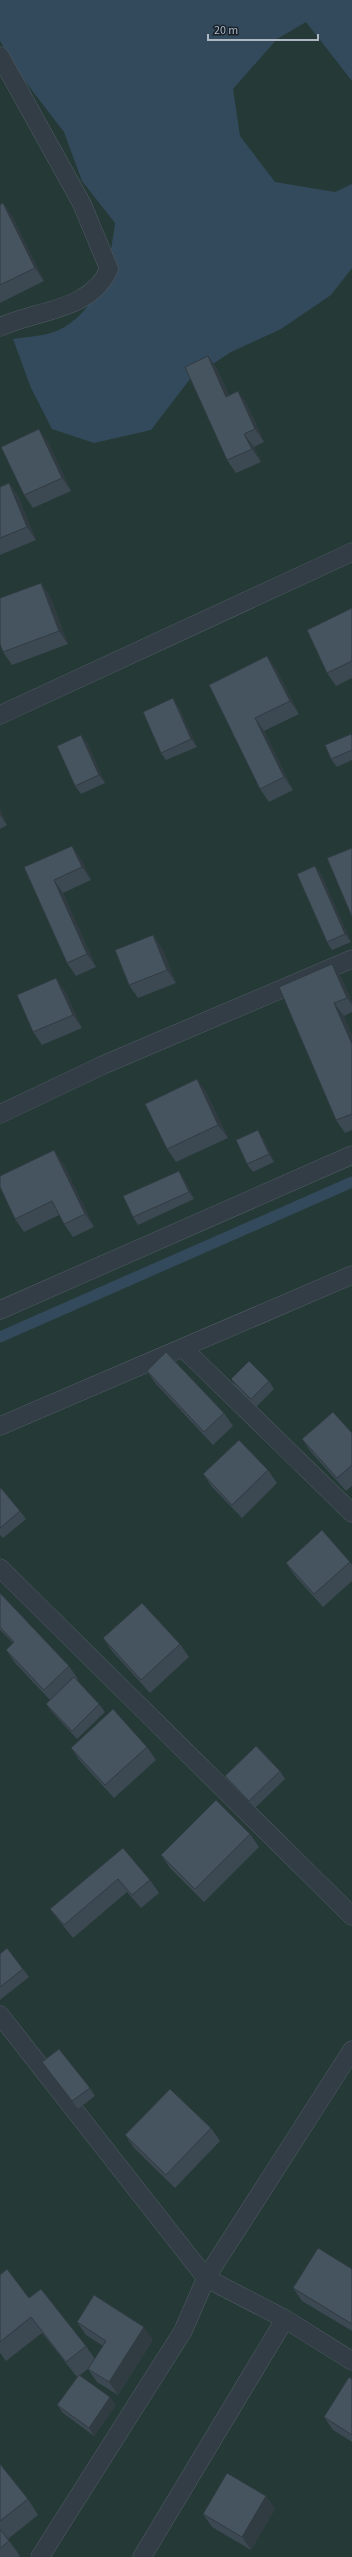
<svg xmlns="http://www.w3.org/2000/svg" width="352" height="2557" viewBox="0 0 352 2557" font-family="'Source Sans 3',sans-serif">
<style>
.green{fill:#253a37}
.water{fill:#334a5c}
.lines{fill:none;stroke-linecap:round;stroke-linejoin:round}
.stream{stroke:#334a5c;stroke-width:11}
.service-casing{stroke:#505b64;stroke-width:19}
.service{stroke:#333d45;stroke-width:18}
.wall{fill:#3c4852}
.shaded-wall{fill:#313b42}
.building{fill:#46545f;stroke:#313b42}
</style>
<rect width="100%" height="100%" fill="#202c35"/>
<path class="green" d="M0 0H352V2557H0Z"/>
<path class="water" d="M0 0H352V81L306 22 277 39 233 89 240 136 275 182 335 192 352 184V268L331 295 281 329 231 352 190 379 151 430 94 443 52 429 31 388 13 339C27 337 46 336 59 330 99 310 110 265 115 223L82 181 64 132 24 80 0 41Z"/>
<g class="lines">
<path class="stream" d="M0 1337 352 1182"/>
<defs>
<path id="service" d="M0 56 82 204 109 269C91 311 36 310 0 327
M0 715 352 552
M0 1114 103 1065 352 959
M0 1310 352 1155
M183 1348 352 1513
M0 1426 352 1275
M0 1568 352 1916
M0 2015 206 2278 285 2319
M40 2557 183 2331 206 2278 352 2050
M142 2557 285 2319 352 2361"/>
</defs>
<use href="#service" class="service-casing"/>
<use href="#service" class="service"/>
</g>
<path class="wall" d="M3 203 12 216 44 281 0 303V205Z
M208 356 217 369 229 395 247 404 264 442 254 447 261 462 236 473 227 460Z
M48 442 71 491 33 508 24 495Z
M9 483 18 496 36 540 0 555V487Z
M41 583 50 596 68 644 12 665 3 652Z
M352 608V678L336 686 327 673Z
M267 656 276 669 299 714 264 731 293 790 269 802 260 789 209 685Z
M178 706 197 747 166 760 161 753Z
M81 735 87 743 105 783 81 794 75 786Z
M352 736V760L337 767 331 759Z
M0 809 7 825 0 829Z
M81 859 91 880 63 893 96 967 76 976 67 963 24 867Z
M315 866 321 874 351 942 332 950 327 942Z
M153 935 162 948 176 983 138 998 129 985Z
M332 964 341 977 352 1002V1012L344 1016 352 1036V1130L345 1133 336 1120Z
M65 991 82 1028 42 1045 33 1032Z
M197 1079 206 1092 228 1138 176 1162 167 1149Z
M263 1138 274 1162 253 1172 247 1164Z
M63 1163 94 1227 73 1237 64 1224 59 1215 24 1232 15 1219Z
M184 1179 194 1199 138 1225 133 1217Z
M147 1371 224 1413 233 1426 213 1445 156 1384Z
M231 1379 269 1381 274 1389 256 1407 236 1387Z
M352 1433V1486L346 1491 311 1452 302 1439Z
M268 1470 277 1483 242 1518 212 1487 203 1474Z
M0 1489 20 1511 26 1519 3 1538 0 1535Z
M350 1562 352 1565V1581L323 1607 295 1576 286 1563Z
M0 1593 69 1666 78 1679 77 1680 99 1704 105 1712 77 1739 52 1712 46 1704 50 1700 15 1663 6 1650 13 1643 0 1630Z
M103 1638 180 1644 189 1657 150 1693 112 1651Z
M147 1747 156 1760 114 1798 80 1761 71 1748Z
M280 1771 285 1779 255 1808 231 1783 225 1776Z
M250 1834 259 1847 204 1902 170 1868 161 1855Z
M123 1848 150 1880 159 1893 141 1908 127 1892 73 1938 60 1922 50 1909Z
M0 1954 23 1969 29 1977 0 2000Z
M42 2062 90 2088 95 2096 78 2109Z
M211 2128 220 2141 175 2188 134 2148 125 2135Z
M352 2269V2331L302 2301 293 2288Z
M0 2275 86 2346 95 2359 103 2346 86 2335 77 2322 153 2340 118 2395 97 2382 88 2369 89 2368 80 2375 116 2405 94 2436 63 2413 57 2405 78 2376 77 2377 42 2333 6 2361 0 2353Z
M352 2379V2442L333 2430 324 2417Z
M0 2464 28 2499 38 2515 8 2539 20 2556 19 2557H0Z
M266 2496 275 2509 251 2550 212 2527 203 2514Z"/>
<path class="shaded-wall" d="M3 203 12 216 44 281 35 268Z
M208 356 217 369 236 410 226 397Z
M238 391 247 404 264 442 255 429Z
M39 429 48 442 71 491 62 478Z
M244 434 254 447 261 462 252 449Z
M9 483 18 496 36 540 27 527Z
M41 583 50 596 68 644 59 631Z
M267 656 276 669 299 714 290 701Z
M173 698 178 706 197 747 191 739Z
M255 718 264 731 293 790 284 777Z
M81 735 87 743 105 783 99 775Z
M0 809 7 825 0 815Z
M72 846 81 859 91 880 82 867Z
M315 866 321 874 351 942 345 934Z
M54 880 63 893 96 967 87 954Z
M153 935 162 948 176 983 167 970Z
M332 964 341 977 352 1002V1005L347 998Z
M56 978 65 991 82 1028 73 1015Z
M334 1003 344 1016 352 1036V1044Z
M197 1079 206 1092 228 1138 218 1125Z
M258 1130 263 1138 274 1162 269 1154Z
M54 1150 63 1163 94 1227 85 1214Z
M179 1171 184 1179 194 1199 189 1192Z
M144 2327 153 2340 118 2395 109 2382Z
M110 2397 116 2405 94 2436 89 2428Z
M266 2496 275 2509 251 2550 242 2537Z"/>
<path class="building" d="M3 203 35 268 0 285V205Z
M208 356 226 397 238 391 255 429 244 434 252 449 227 460 185 367Z
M39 429 62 478 24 495 1 447Z
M9 483 27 527 0 538V487Z
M41 583 59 631 3 652 0 644V598Z
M352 608V661L327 673 307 630Z
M267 656 290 701 255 718 284 777 260 789 209 685Z
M173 698 191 739 161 753 143 712Z
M351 734 352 736V750L331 759 325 745Z
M81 735 99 775 75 786 57 746Z
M72 846 82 867 54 880 87 954 67 963 24 867Z
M352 848V917L327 858Z
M315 866 345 934 327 942 297 874Z
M153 935 167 970 129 985 115 950Z
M332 964 347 998 334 1003 352 1044V1114L336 1120 279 987Z
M56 978 73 1015 33 1032 17 995Z
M197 1079 218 1125 167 1149 145 1104Z
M258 1130 269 1154 247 1164 236 1140Z
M54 1150 85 1214 64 1224 52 1201 15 1219 0 1187V1176Z
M179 1171 189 1192 133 1217 123 1196Z
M166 1352 224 1413 204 1432 147 1371Z
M249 1361 269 1381 251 1399 231 1379Z
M333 1412 352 1433V1465L337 1478 302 1439Z
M239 1440 268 1470 232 1505 203 1474Z
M1 1488 20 1511 0 1528V1489Z
M322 1530 350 1562 314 1594 286 1563Z
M0 1593 69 1666 44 1690 6 1650 14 1642 0 1627Z
M142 1603 180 1644 141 1680 103 1638Z
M74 1677 99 1704 72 1731 46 1704Z
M113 1709 147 1747 105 1785 71 1748Z
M256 1746 280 1771 249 1801 225 1776Z
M216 1800 250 1834 195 1889 161 1855Z
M123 1848 150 1880 132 1895 118 1879 64 1925 50 1909Z
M7 1948 23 1969 0 1987V1954Z
M59 2049 90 2088 72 2101 42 2062Z
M170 2089 211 2128 166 2175 125 2135Z
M318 2248 352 2269V2324L293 2288Z
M7 2269 29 2298 41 2289 86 2346 66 2362 31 2317 0 2342V2275Z
M94 2295 144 2327 109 2382 88 2369 106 2341 77 2322Z
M79 2375 110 2397 89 2428 57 2405Z
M349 2377 352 2379V2435L324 2417Z
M0 2464 28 2499 0 2521Z
M227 2473 266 2496 242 2537 203 2514Z
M0 2529 9 2541 0 2548Z"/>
<path d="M208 34v6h110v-6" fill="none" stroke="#adb8c3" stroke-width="2"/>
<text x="214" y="34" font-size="12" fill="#adb8c3" stroke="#19222a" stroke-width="3" paint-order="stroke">20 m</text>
</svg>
